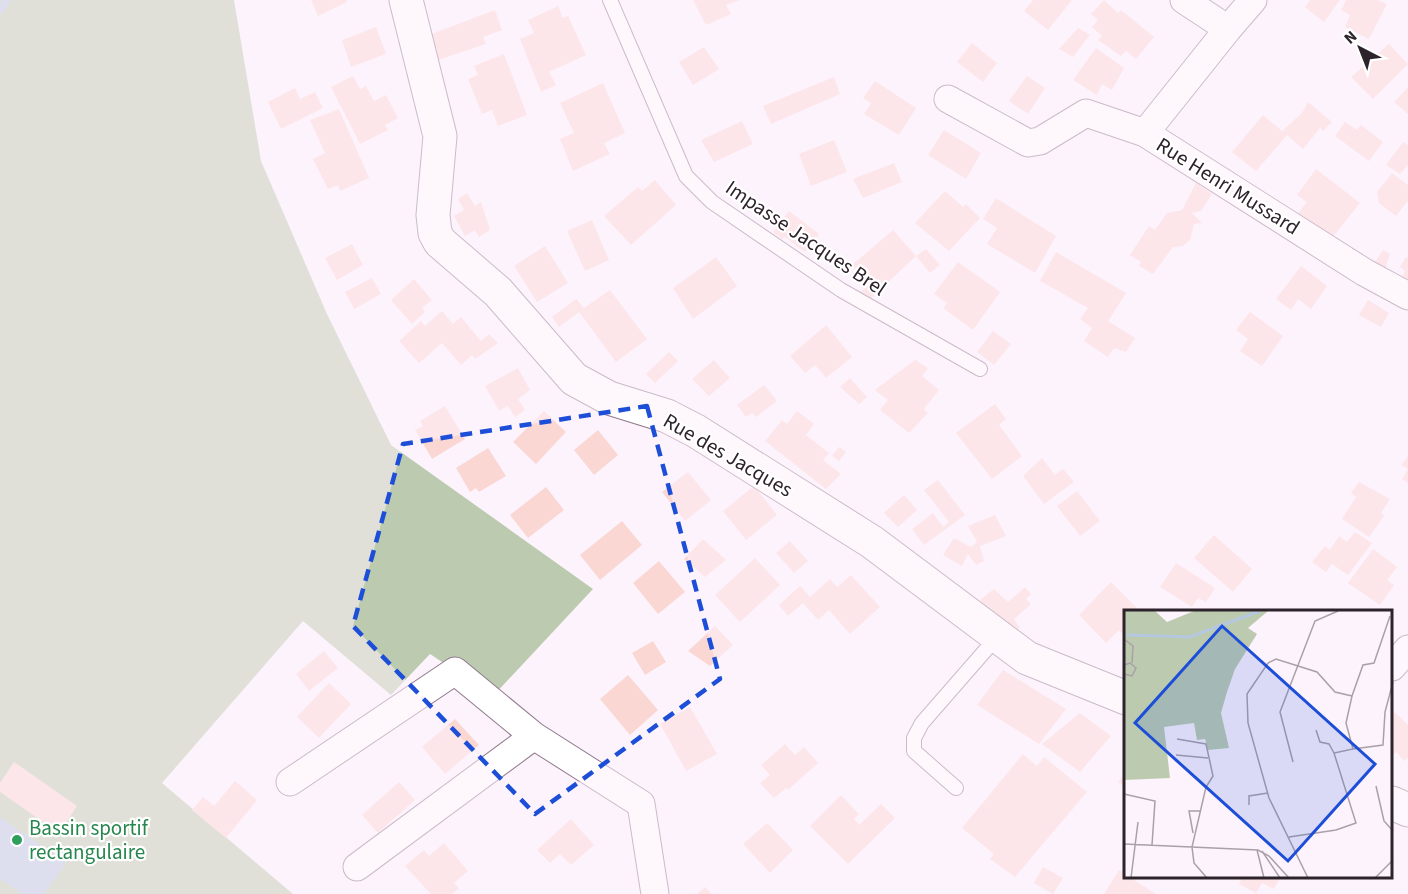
<svg xmlns="http://www.w3.org/2000/svg" width="1408" height="894" viewBox="0 0 1408 894" font-family="'Source Sans 3',sans-serif">
<style>
.green{fill:#bccbb0}
.water{fill:#b5c8e0}
.lines{fill:none;stroke-linecap:round;stroke-linejoin:round}
.stream{stroke:#b5c8e0;stroke-width:8}
.building{fill:#fbd7d4}
.service-casing{stroke:#8f788d;stroke-width:16}
.minor-casing{stroke:#8f788d;stroke-width:29}
.tertiary-casing{stroke:#8f788d;stroke-width:35}
.service{stroke:#fff;stroke-width:14}
.minor{stroke:#fff;stroke-width:27}
.tertiary{stroke:#fff;stroke-width:33}
.marked{fill:none;stroke:#1d4ed8;stroke-width:4.5;stroke-dasharray:12 8;stroke-linejoin:round}
.leisure-dot{fill:#2e9e5b;stroke:#fff;stroke-width:2}
.labels{text-anchor:middle;stroke-width:4.5;stroke-linejoin:round;paint-order:stroke}
.street-label{font-size:21px;fill:#2c232b;stroke:#fff}
.leisure-label{font-size:21px;fill:#27864d;stroke:#fff;text-anchor:start}
.inset-river{fill:none;stroke:#b5c8e0;stroke-width:3}
.inset-road{fill:none;stroke:#a9a0a8;stroke-width:1.5}
.view{fill:#1d4ed8;fill-opacity:0.15;stroke:#1d4ed8;stroke-width:3}
.inset-edge{fill:none;stroke:#2c232b;stroke-width:3}
</style>
<rect width="100%" height="100%" fill="#fdf3fc"/>
<path class="green" d="M0 0H234L261 161 327 314 391 445 593 589 493 696 430 654 391 695 303 621 162 783 293 894H0Z"/>
<path class="water" d="M0 817 66 863 44 894H22L0 879Z"/>
<g class="lines">
<path class="stream" d="M0 10 7 0"/>
</g>
<path class="building" d="M311 0H346L347 2 318 16Z
M693 0H739L726 5 731 14 706 25Z
M1033 0H1072L1048 30 1024 11Z
M1104 0 1118 13 1121 10 1154 37 1136 59 1126 51 1121 56 1098 40 1102 36 1092 27 1098 20 1091 14Z
M1310 0H1340L1324 22 1305 7Z
M1346 0H1378L1387 4 1369 39 1345 27 1350 15 1341 10Z
M558 6 563 18 568 16 586 55 549 72 556 85 541 92 520 39 534 33 528 20Z
M495 10 502 30 483 37 486 44 432 62 424 37Z
M376 27 386 54 351 67 342 40Z
M1078 28 1090 35 1073 57 1059 49Z
M972 43 997 63 983 82 957 62Z
M1389 44 1408 64 1373 99 1351 77Z
M704 47 719 69 693 85 679 62Z
M1096 48 1124 68 1112 90 1102 84 1097 95 1073 80Z
M504 54 527 115 498 126 492 110 482 114 468 79 478 75 474 66Z
M353 76 360 89 366 86 374 101 386 95 398 118 385 125 388 130 360 144 331 87Z
M1027 76 1045 88 1028 114 1009 101Z
M834 77 840 94 771 124 763 106Z
M875 81 916 108 899 135 864 114 871 103 863 98Z
M603 83 625 133 604 143 610 154 573 171 560 139 574 133 560 103Z
M1408 87V114L1394 102Z
M295 88 300 99 315 92 323 108 281 129 268 102Z
M1308 102 1332 122 1323 131 1320 128 1303 149 1287 135 1256 171 1232 152 1263 115 1282 131 1302 113Z
M339 109 369 178 340 191 338 185 328 189 313 159 325 153 310 120Z
M742 121 753 144 714 162 701 140Z
M1345 122 1357 130 1361 125 1383 142 1369 161 1335 136Z
M944 130 981 153 966 179 928 155Z
M834 140 847 172 811 186 799 154Z
M1403 142 1408 145V165L1400 174 1386 165Z
M894 163 902 182 863 198 853 179Z
M1316 169 1360 203 1328 243 1295 217 1307 202 1297 195Z
M1392 173 1408 185V201L1396 216 1379 203 1377 192Z
M655 180 676 205 631 245 604 216 638 187 642 191Z
M1196 183 1212 194 1201 211 1192 213 1202 223 1194 224 1190 240 1183 246 1173 247 1153 274 1139 266 1141 262 1130 255 1149 226 1155 230 1167 213 1182 210Z
M945 191 963 207 966 204 980 218 949 251 915 223Z
M467 193 475 206 481 202 490 230 479 237 475 230 465 236 454 216 464 210 458 199Z
M996 198 1056 236 1035 273 987 244 997 228 983 219Z
M789 211 819 234 805 252 785 237 782 239 773 232Z
M592 220 609 260 585 271 567 231Z
M893 230 916 256 868 301 860 292 870 285 852 265Z
M352 244 363 265 337 280 325 258Z
M545 246 568 283 537 302 514 266Z
M926 249 940 265 930 273 916 256Z
M1383 250 1390 254 1385 269 1374 263Z
M1056 252 1126 293 1108 321 1135 338 1126 352 1114 348 1108 357 1084 341 1092 328 1080 319 1088 308 1040 281Z
M716 257 737 286 693 319 673 288Z
M1406 257 1408 258V292L1397 285 1405 271 1400 267Z
M958 262 1000 292 973 330 943 308 947 303 934 294Z
M1301 266 1327 286 1311 309 1298 299 1291 310 1276 299Z
M372 278 381 294 354 309 345 292Z
M414 279 432 300 422 308 425 312 412 324 391 300Z
M610 290 647 339 616 362 579 312 559 327 552 317 576 299 584 308Z
M1368 300 1389 313 1381 327 1359 315Z
M442 311 453 324 461 317 481 341 489 334 498 343 475 359 472 355 461 365 442 343 419 363 399 341 421 321 425 326Z
M1250 312 1283 336 1262 366 1240 351 1248 339 1236 330Z
M826 325 852 357 826 378 815 365 805 373 790 356Z
M993 331 1011 344 994 365 977 352Z
M669 352 678 361 655 383 646 374Z
M714 360 730 378 709 396 692 379Z
M915 360 928 368 922 376 939 390 924 409 928 413 909 433 880 410 888 400 875 390Z
M518 368 530 390 518 399 525 410 515 417 508 406 499 411 485 386Z
M850 378 867 397 859 404 840 387Z
M764 385 777 401 756 417 752 413 746 417 737 405Z
M995 404 1006 419 999 425 1022 456 992 479 956 433Z
M445 406 465 439 432 459 415 430 423 426 420 421Z
M544 411 566 432 536 464 513 442Z
M797 411 814 424 806 435 829 453 823 460 841 474 826 489 765 441 782 420 787 424Z
M598 430 618 455 594 475 574 450Z
M839 447 846 452 839 461 832 456Z
M488 448 506 476 479 492 476 488 470 492 456 468Z
M1408 456V469L1401 465Z
M1042 458 1055 475 1063 469 1074 482 1044 504 1023 476Z
M1408 469V483L1402 479Z
M688 472 711 500 685 521 662 492Z
M938 480 965 515 924 545 912 529 933 513 943 527 949 522 924 490Z
M1359 482 1390 499 1381 513 1384 516 1369 537 1342 519 1356 497 1351 493Z
M754 486 777 515 746 540 723 511Z
M546 487 564 510 528 538 510 515Z
M1077 491 1100 521 1080 536 1057 506Z
M904 495 917 510 898 527 884 513Z
M995 515 1006 536 980 546 984 561 976 565 968 554 962 566 943 555 954 538 971 547 977 542 968 526Z
M622 521 642 545 600 580 580 555Z
M1355 532 1372 543 1348 575 1332 564 1326 572 1312 562 1325 546 1330 550 1339 536 1347 542Z
M1214 535 1252 569 1233 592 1194 558Z
M703 539 726 560 705 577 684 559Z
M790 541 808 561 794 573 776 553Z
M1373 549 1397 567 1387 580 1394 585 1380 605 1348 583Z
M755 558 780 585 740 622 715 595Z
M659 561 685 592 658 614 633 583Z
M1176 563 1215 588 1206 602 1198 598 1192 607 1160 587Z
M851 575 880 607 850 634 829 610 818 620 803 603 788 616 779 605 800 586 810 597 830 579 837 587Z
M1111 582 1141 612H1126V628L1121 633 1119 630 1106 643 1079 615Z
M1025 587 1031 594 1026 599 1031 604 1014 619 1020 628 1010 636 980 600 994 589 1008 602Z
M715 626 733 645 710 666 688 651Z
M653 641 666 662 645 675 632 653Z
M324 651 338 668 309 691 296 674Z
M1003 670 1066 709 1039 744 977 705Z
M628 675 658 710 630 735 600 699Z
M329 683 351 704 319 738 297 717Z
M690 707 717 754 686 771 660 724Z
M1395 712 1408 725V758L1404 761 1396 752 1392 756V715Z
M1080 713 1111 736 1080 772 1042 744Z
M455 719 479 745 445 774 422 747Z
M785 744 795 755 804 747 818 763 788 790 786 788 774 798 760 783 770 775 761 765Z
M1023 754 1037 766 1044 757 1087 792 1015 877 990 859 994 854 962 828Z
M14 762 77 806 59 833 0 792V783Z
M1126 772V788L1118 782Z
M235 781 257 800 226 838 192 810 203 797 214 806Z
M399 782 415 800 378 833 362 815Z
M841 795 859 814 854 819 859 825 881 804 895 818 848 864 810 826Z
M571 819 594 845 571 865 560 854 550 863 537 850Z
M767 823 793 850 770 873 743 844Z
M444 843 468 871 454 883 459 888 452 894H431L405 866 424 850 429 856Z
M1043 867 1063 878 1053 894 1034 883Z
M1119 870 1126 874V878H1131L1156 894H1104Z
M1242 878H1280L1274 889 1262 883 1256 893 1239 884Z
M705 887 712 894H697Z"/>
<g class="lines">
<defs>
<path id="service" d="M610 0 686 176 712 202 841 290 980 369
M956 788 914 751V738L922 723 997 637"/>
<path id="minor" d="M1184 0 1228 29 1145 133 1364 272 1408 296
M1228 29 1253 0
M948 99 1028 143 1040 141 1086 113 1145 133
M1392 667 1408 649
M290 782 455 671 534 736 641 804 655 894
M357 867 534 736"/>
<path id="tertiary" d="M406 0 440 136 433 215 435 233 440 242 498 292 574 379 609 398 667 416 696 431 872 542 1027 658 1126 698
M1392 803 1408 810"/>
</defs>
<use href="#service" class="service-casing"/>
<use href="#minor" class="minor-casing"/>
<use href="#tertiary" class="tertiary-casing"/>
<use href="#service" class="service"/>
<use href="#minor" class="minor"/>
<use href="#tertiary" class="tertiary"/>
</g>
<path d="M0 0H1408V894H0ZM647 406 720 679 535 814 353 626 403 444Z" fill="#fdf3fc" fill-opacity=".55" fill-rule="evenodd"/>
<path class="marked" d="M647 406 720 679 535 814 353 626 403 444Z"/>
<circle class="leisure-dot" cx="17" cy="840" r="6"/>
<g class="labels">
<g class="street-label">
<text transform="translate(1228 186) rotate(32)" y="7">Rue Henri Mussard</text>
<text transform="translate(806 238) rotate(34)" y="7">Impasse Jacques Brel</text>
<text transform="translate(728 455) rotate(30)" y="7">Rue des Jacques</text>
</g>
<g class="leisure-label">
<text x="29" y="835">Bassin sportif<tspan x="29" dy="24">rectangulaire</tspan></text>
</g>
</g>
<g transform="translate(1124 610)">
<rect width="268" height="268" fill="#fdf3fc"/>
<path d="M0 1H31L43 12 70 1H144L124 18 133 24 111 59 103 82 97 103 105 138 84 140 81 129 73 130 70 113 40 117 46 168 0 170Z" fill="#bccbb0"/>
<path class="inset-river" d="M3 25 66 27 136 1"/>
<path class="inset-road" d="M0 29 9 36 8 53M0 55 6 53 12 58 8 66 0 64M192 120 196 132 205 134 210 143M53 129 82 134 89 166 82 177 68 237 70 253 83 268M229 139 259 135 261 102 269 72M52 145 84 148M169 152 156 102 191 11 214 1M252 176 260 211 269 221M0 184 31 191 28 235M125 195V186L144 183M69 223 65 201H76M165 227 212 220 232 213 210 143 229 139 222 113 228 86 239 55 250 53 266 6M0 234 134 240 145 246 165 268M133 240 140 268M138 241 156 268M7 268 14 212M184 268 145 188 124 113 123 84 144 53 152 49 193 62 211 82 228 86M251 268 269 250"/>
<path class="view" d="M98 16 251 154 164 251 11 113Z"/>
<rect width="268" height="268" class="inset-edge"/>
</g>
<g transform="translate(1360 48) rotate(318)" stroke="#ffffff" stroke-width="4.5" paint-order="stroke">
<path d="M0-4.5L10 22L0 15L-10 22Z" fill="#2c232b"/>
<text y="-9" font-size="16" font-weight="bold" text-anchor="middle" fill="#2c232b">N</text>
</g>
</svg>
